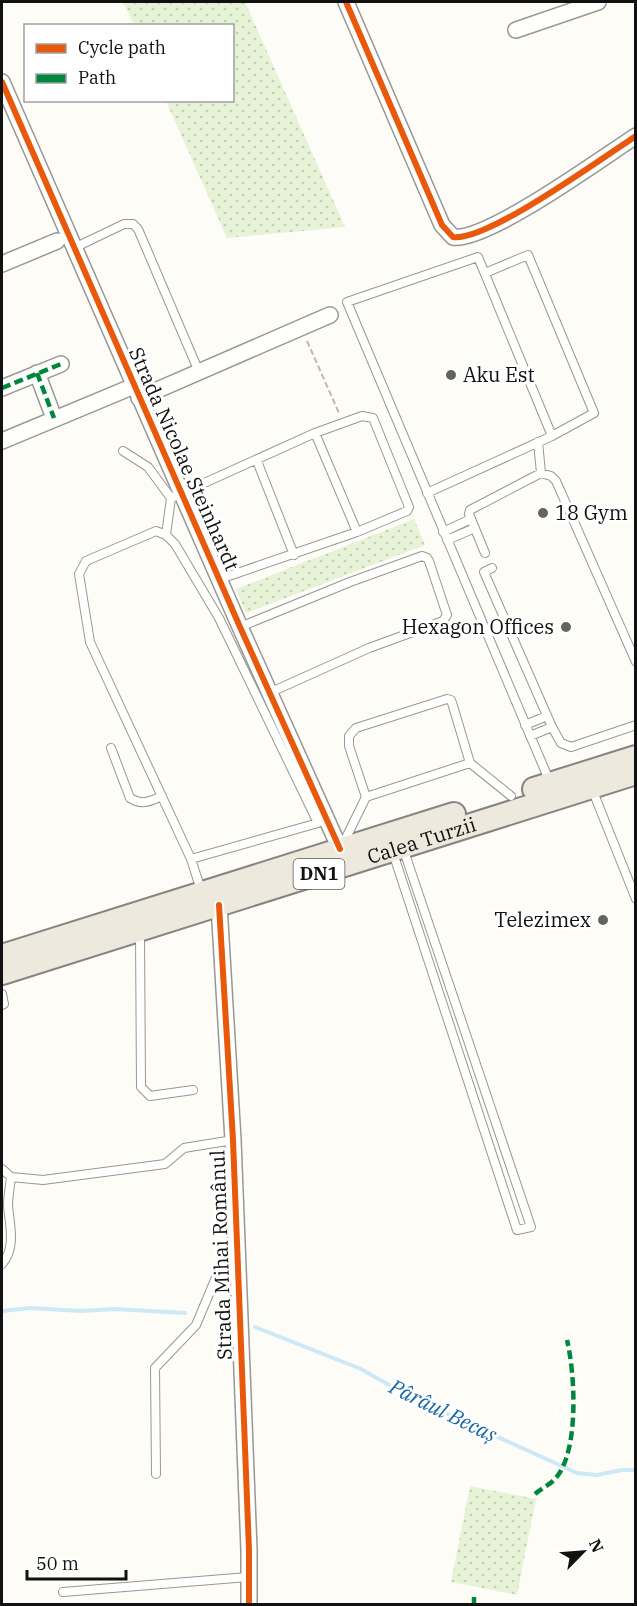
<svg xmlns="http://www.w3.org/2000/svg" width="637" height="1606" viewBox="0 0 637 1606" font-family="'IBM Plex Serif',serif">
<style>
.green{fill:url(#green-dots)}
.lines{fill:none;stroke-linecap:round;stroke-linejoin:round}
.stream{stroke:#cde8f7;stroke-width:4}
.lane-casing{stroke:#979795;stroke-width:10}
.street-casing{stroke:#979795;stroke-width:18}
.primary-casing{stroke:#858482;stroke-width:26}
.path{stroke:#b9b9b8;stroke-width:2;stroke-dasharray:6 3;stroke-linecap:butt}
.lane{stroke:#fffffe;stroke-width:8}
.street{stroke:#fffffe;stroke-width:15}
.primary{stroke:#ede9dc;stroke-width:22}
.quiet{stroke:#00873e;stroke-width:4.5;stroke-dasharray:9 4.5;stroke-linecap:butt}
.cycleway-casing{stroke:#fff;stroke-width:10}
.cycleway{stroke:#e8590c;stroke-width:6}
.poi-dot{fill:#646362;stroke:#fff;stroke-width:2}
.labels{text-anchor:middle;stroke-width:6;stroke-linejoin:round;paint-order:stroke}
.shield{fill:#fff;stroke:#585858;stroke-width:1.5}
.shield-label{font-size:18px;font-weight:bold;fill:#111}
.poi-label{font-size:20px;fill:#111;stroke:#fff;text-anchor:start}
.street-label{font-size:20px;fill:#111;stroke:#fff}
.water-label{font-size:21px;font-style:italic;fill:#1768a6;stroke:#fff}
</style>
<defs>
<pattern id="green-dots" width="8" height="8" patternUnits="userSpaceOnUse" patternTransform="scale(1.5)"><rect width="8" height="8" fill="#e7f3d7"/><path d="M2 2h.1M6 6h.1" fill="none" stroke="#c5cfb8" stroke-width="1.8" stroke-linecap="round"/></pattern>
</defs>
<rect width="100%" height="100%" fill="#fdfcf7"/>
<path class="green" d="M123 2H245L345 227 227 238 166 101 232 100V26L134 25Z
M414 519 425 545 246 613 236 589Z
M470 1486 536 1499 517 1595 451 1582Z"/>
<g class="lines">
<path class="stream" d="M2 1311 30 1308 81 1311 115 1309 185 1313
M255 1327 361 1369 410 1397 577 1473 597 1475 622 1470H636"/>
<defs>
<path id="lane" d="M74 248 124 224H133L138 229 199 372
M485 273 528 255 594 413 552 436
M315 433 357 532
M538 442 541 473
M123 451 148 467 171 498
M257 461 294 555
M427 493 552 436 478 257 347 302 549 780
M443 532 471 519
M166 535 171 498 315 433 362 416 373 418 409 507 407 511 357 532 220 579
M447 540 475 528
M485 553 469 514 470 510 541 473 551 476 556 481 636 662
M492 568 484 572 552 727
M240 627 350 582 422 556 427 558 429 561 447 615 443 621 369 648 269 693
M525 725 547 716
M530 736 552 727 561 743 571 747 636 725
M111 748 130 798C142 806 150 801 162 796
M592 789 636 899
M366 797 349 746V736L356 728 447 699 451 700 453 706 470 763
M343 844 366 797 470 763 511 796
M393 853 517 1230 531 1227 403 848
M191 859 90 642 79 574 86 561 156 531 166 535 175 544 219 618 318 823 191 859 201 890
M140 933 141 1087 150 1096 193 1090
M2 994 4 1004 2 1005
M2 1169 11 1177 43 1180 165 1164 184 1148 233 1140
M2 1264C16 1248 10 1226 8 1206 8 1196 10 1187 11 1177
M156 1474 155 1368 196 1325 233 1237
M63 1592 248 1577"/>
<path id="street" d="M346 2 442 225 453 237C487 242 603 157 636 136
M516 30 598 2
M2 82 240 627 340 849
M2 264 57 241
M37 373 54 418
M2 388 61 364
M139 398 330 315
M2 441 134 386
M219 905 233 1140 249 1550V1604"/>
<g id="primary">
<path d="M534 789 636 757"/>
<path d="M2 956 454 814"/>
<path id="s1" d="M2 973 636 773"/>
</g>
</defs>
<use href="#lane" class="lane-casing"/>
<use href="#street" class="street-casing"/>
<use href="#primary" class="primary-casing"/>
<path class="path" d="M307 341 339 413"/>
<use href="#lane" class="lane"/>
<use href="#street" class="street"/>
<use href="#primary" class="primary"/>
<path class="quiet" d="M37 373 54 418
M2 388 61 364
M535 1494C541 1489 549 1485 554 1480 580 1454 575 1373 567 1340
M474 1597V1604"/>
<defs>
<path id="cycleway" d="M346 2 442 225 453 237C487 242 603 157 636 136
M2 82 240 627 340 849
M219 905 233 1140 249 1550V1604"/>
</defs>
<use href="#cycleway" class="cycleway-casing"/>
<use href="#cycleway" class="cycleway"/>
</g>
<g class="poi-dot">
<circle cx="451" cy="375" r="6"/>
<circle cx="543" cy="513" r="6"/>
<circle cx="566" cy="627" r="6"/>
<circle cx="603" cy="920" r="6"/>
</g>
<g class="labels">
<rect class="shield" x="293.5" y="859" width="51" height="30" rx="4.5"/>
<g class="shield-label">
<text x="319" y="880">DN1</text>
</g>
<g class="poi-label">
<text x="463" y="382">Aku Est</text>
<text x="555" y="520">18 Gym</text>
<text x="554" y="634" text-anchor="end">Hexagon Offices</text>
<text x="591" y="927" text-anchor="end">Telezimex</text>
</g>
<g class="street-label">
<text transform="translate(184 459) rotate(66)" y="7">Strada Nicolae Steinhardt</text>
<text dy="7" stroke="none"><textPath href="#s1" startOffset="440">Calea Turzii</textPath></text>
<text transform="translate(221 1255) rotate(-92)" y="7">Strada Mihai Românul</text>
</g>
<g class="water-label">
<text transform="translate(443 1411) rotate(26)" y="7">Pârâul Becaș</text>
</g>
</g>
<rect width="637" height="1606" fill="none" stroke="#111111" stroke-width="6"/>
<rect x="24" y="24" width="210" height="78" fill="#ffffff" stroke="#a0a0a0" stroke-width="1.5"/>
<rect x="36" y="44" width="30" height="9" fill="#e8590c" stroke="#a0a0a0" stroke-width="1.5"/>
<text x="78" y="54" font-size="18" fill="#111111">Cycle path</text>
<rect x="36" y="74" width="30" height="9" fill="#00873e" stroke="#a0a0a0" stroke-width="1.5"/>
<text x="78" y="84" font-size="18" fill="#111111">Path</text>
<g transform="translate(583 1552) rotate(65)" stroke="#ffffff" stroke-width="4.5" paint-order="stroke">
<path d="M0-4.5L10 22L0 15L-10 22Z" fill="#111111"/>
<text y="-9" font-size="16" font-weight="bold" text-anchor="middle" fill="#111111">N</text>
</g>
<path d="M27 1570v9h99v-9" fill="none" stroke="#111111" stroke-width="3"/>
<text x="36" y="1570" font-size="18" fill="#111111" stroke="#ffffff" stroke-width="4.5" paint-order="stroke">50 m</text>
</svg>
